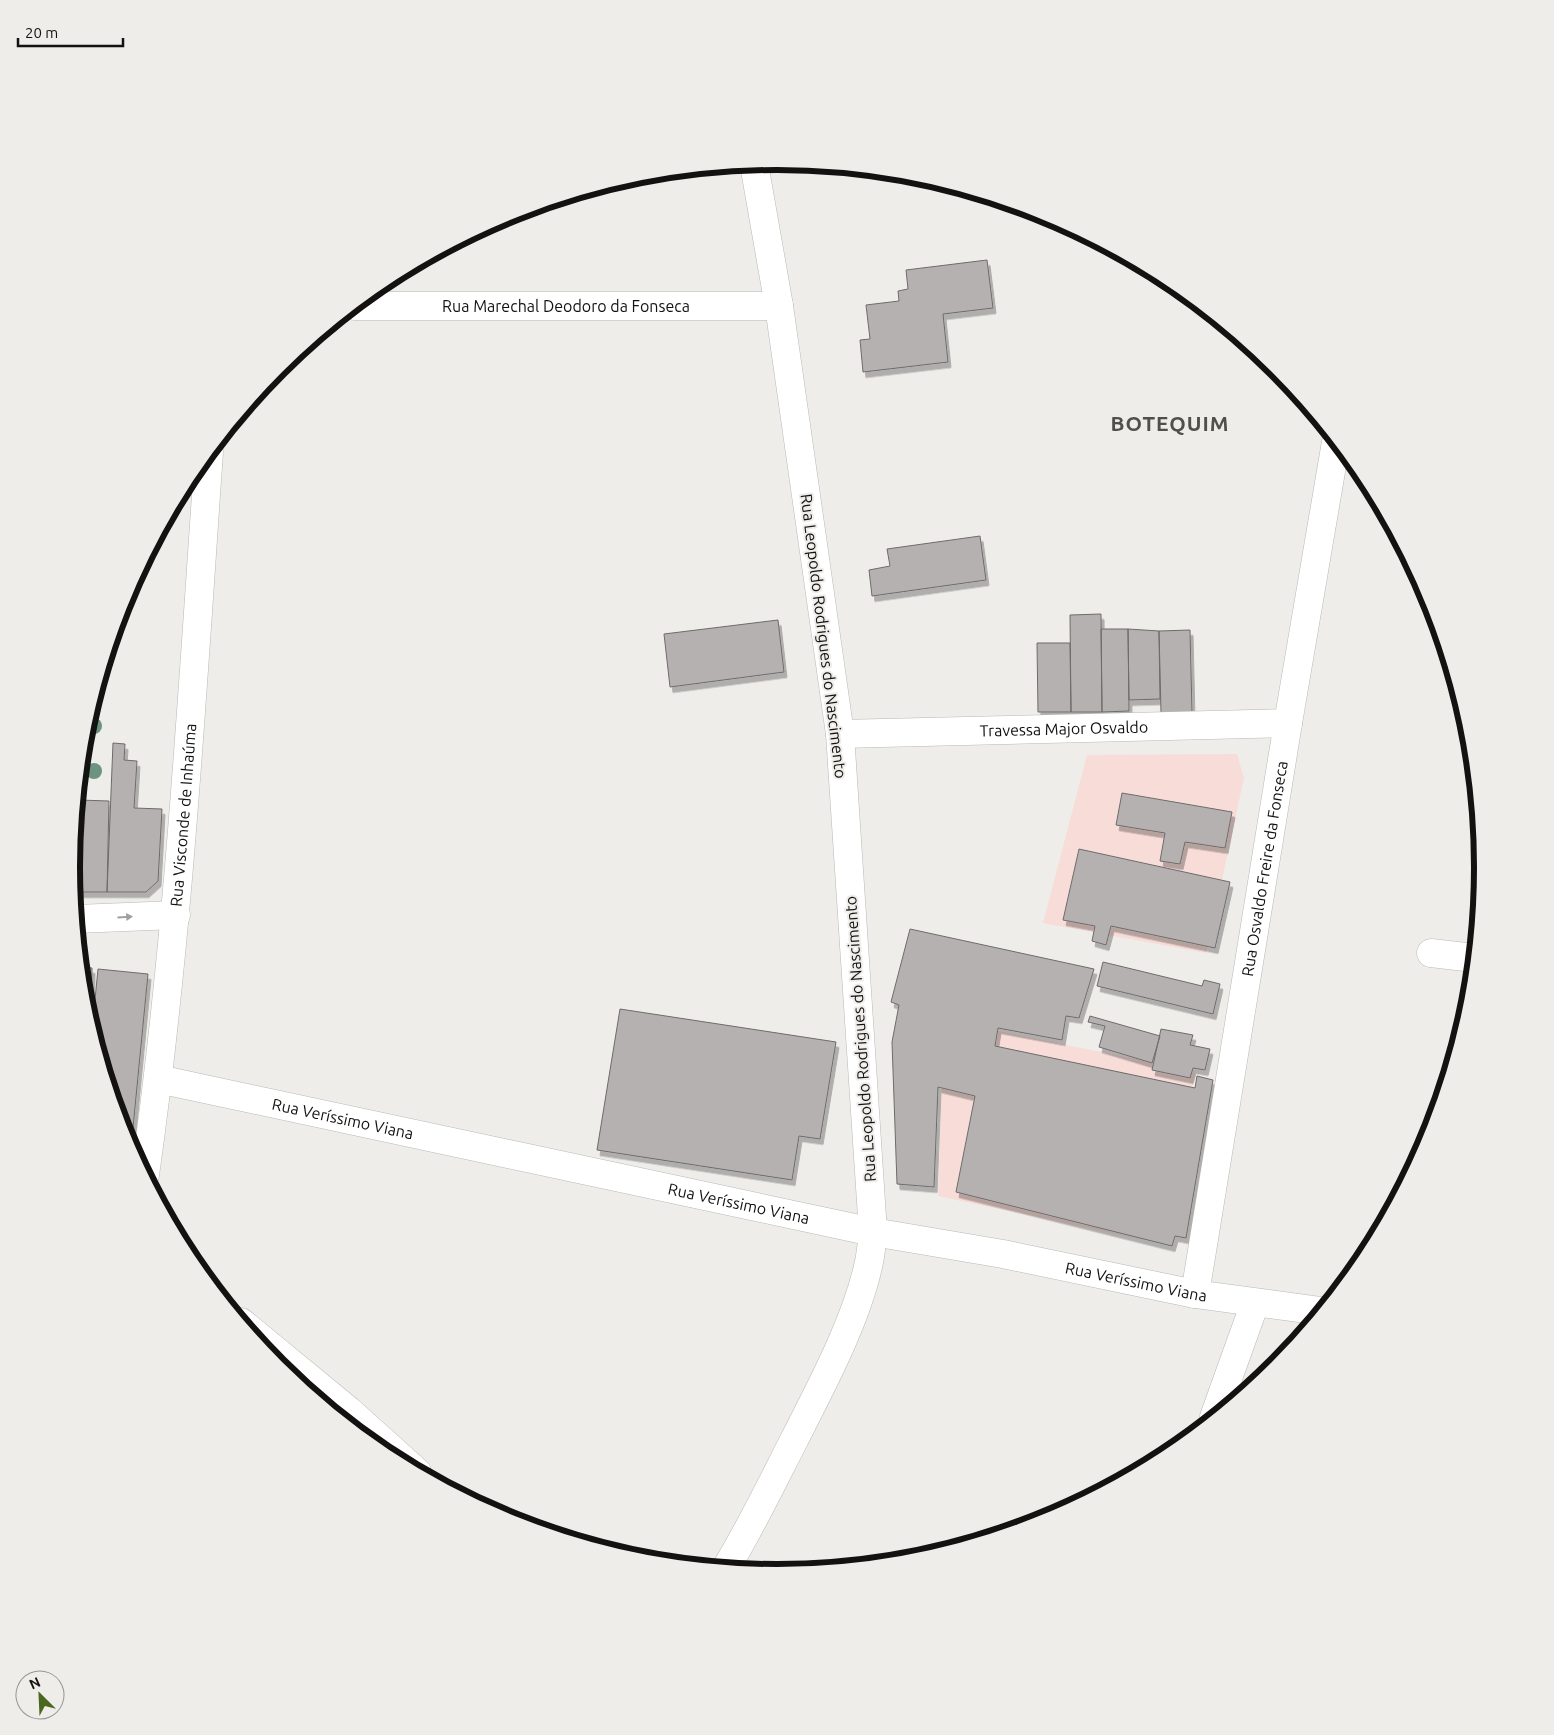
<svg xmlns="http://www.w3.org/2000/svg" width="1554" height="1735" viewBox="0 0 1554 1735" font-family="Ubuntu,sans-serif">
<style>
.education{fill:#f7dcd8}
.building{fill:#b5b1b1;stroke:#6e6b6a;filter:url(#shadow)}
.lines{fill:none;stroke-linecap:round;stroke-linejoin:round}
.minor-casing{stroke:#b9b8b5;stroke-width:29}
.tertiary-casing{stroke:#b9b8b5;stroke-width:29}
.minor{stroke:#fff;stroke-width:28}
.tertiary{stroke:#fff;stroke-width:28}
.tree{fill:#6b937f}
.oneway{fill:#a1a0a0}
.labels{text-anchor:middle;stroke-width:4;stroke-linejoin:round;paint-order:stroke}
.street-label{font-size:16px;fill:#131211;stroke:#eeedea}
.district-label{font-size:21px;font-weight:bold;letter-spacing:1px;fill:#504f4c;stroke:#eeedea}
.rim{fill:none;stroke:#131211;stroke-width:6}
</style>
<defs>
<filter id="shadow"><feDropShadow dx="3" dy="5.5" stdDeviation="0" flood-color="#0004"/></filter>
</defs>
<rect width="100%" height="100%" fill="#eeedea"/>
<path class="education" d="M1237 754 1244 778 1206 953 1043 923 1087 755Z
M944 1020 1195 1071 1168 1245 938 1196Z"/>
<path class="building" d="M987 260 993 308 943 314 948 362 863 372 860 340 870 339 866 305 899 301 898 291 908 289 906 270Z
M980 536 986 580 872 596 869 570 890 566 887 549Z
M1101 614 1102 712H1071L1070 615Z
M778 620 784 672 670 687 664 634Z
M1101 629H1128L1129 711 1102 712Z
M1128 629 1159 631 1160 699 1129 700Z
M1190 630 1192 713H1161L1159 631Z
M1037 643H1070L1071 712H1038Z
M113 743 125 744 124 760 137 761 134 808 162 809 158 881 146 892H107Z
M80 783 79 800 109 801 107 892H74L71 867Z
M1122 793 1232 812 1225 848 1185 842 1180 864 1160 861 1165 833 1116 825Z
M1079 849 1230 882 1215 948 1111 926 1106 945 1092 941 1095 926 1063 920Z
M910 929 1094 969 1079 1018 1066 1016 1062 1040 998 1028 995 1046 1195 1088 1197 1076 1213 1080 1186 1238 1175 1236 1172 1246 956 1192 975 1096 938 1087 934 1187 897 1184 892 1042 899 1005 891 1002Z
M1103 962 1202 986 1204 980 1220 984 1213 1014 1097 986Z
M81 967 92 968 91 1026 85 1005Z
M98 969 148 974 131 1148 125 1137 92 1030Z
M620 1009 836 1042 820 1139 799 1136 792 1180 597 1150Z
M1090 1016 1160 1036 1152 1063 1099 1047 1105 1026 1088 1022Z
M1161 1029 1193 1035 1190 1045 1210 1049 1205 1070 1193 1068 1190 1078 1152 1070Z"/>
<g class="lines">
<defs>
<g id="minor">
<path id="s1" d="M355 306H779"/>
<path id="s2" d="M840 734 1288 723"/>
<path d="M76 919 176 915"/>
<path d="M1431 953 1474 958"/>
<path id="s3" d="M158 1079 873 1232 1003 1254 1195 1294 1321 1311"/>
<path id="s4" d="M145 1175C179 935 192 693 209 452"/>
<path id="s5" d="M1195 1294 1288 723 1336 442"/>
<path d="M1214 1417 1255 1303"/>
<path d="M726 1568C751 1527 772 1483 794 1440 821 1387 857 1320 869 1262 871 1252 872 1242 873 1232L840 734 779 306 754 164"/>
</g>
<path id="tertiary" d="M241 1322 348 1410 417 1472"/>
</defs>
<use href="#minor" class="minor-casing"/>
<use href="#tertiary" class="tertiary-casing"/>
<use href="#minor" class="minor"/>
<use href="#tertiary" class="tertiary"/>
</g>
<g class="tree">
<circle cx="94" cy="726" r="8"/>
<circle cx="94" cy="771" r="8"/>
</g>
<defs><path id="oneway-solid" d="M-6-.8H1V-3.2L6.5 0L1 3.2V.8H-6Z" transform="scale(1.25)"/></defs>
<use class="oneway" href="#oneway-solid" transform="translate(125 917) rotate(-3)"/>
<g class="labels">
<g class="street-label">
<text dy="6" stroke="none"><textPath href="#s1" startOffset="211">Rua Marechal Deodoro da Fonseca</textPath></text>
<text transform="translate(824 636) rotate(83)" y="6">Rua Leopoldo Rodrigues do Nascimento</text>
<text dy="6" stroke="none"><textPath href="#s2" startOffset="224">Travessa Major Osvaldo</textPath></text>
<text dy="6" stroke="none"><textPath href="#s4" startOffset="362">Rua Visconde de Inhaúma</textPath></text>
<text dy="6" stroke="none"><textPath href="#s5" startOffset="431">Rua Osvaldo Freire da Fonseca</textPath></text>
<text transform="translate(860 1039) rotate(-94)" y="6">Rua Leopoldo Rodrigues do Nascimento</text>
<text dy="6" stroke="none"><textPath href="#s3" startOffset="189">Rua Veríssimo Viana</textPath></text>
<text dy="6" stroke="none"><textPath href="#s3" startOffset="594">Rua Veríssimo Viana</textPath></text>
<text dy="6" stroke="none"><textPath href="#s3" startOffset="999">Rua Veríssimo Viana</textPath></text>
</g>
<g class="district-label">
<text x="1170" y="431">BOTEQUIM</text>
</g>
</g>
<path d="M0 0H1554V1735H0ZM80 867a697 697 0 1 1 1394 0a697 697 0 1 1-1394 0Z" fill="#eeedea" fill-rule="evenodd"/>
<path class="rim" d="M80 867a697 697 0 1 1 1394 0a697 697 0 1 1-1394 0Z"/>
<g transform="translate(40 1695) rotate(336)"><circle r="24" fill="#eeedea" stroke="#969593"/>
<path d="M0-4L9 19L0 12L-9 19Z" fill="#4a681d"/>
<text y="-8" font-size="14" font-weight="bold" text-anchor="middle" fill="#131211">N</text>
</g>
<path d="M18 38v8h105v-8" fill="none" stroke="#131211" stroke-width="2.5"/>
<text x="25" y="38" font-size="15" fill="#131211" stroke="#eeedea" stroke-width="4" paint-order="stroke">20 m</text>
</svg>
